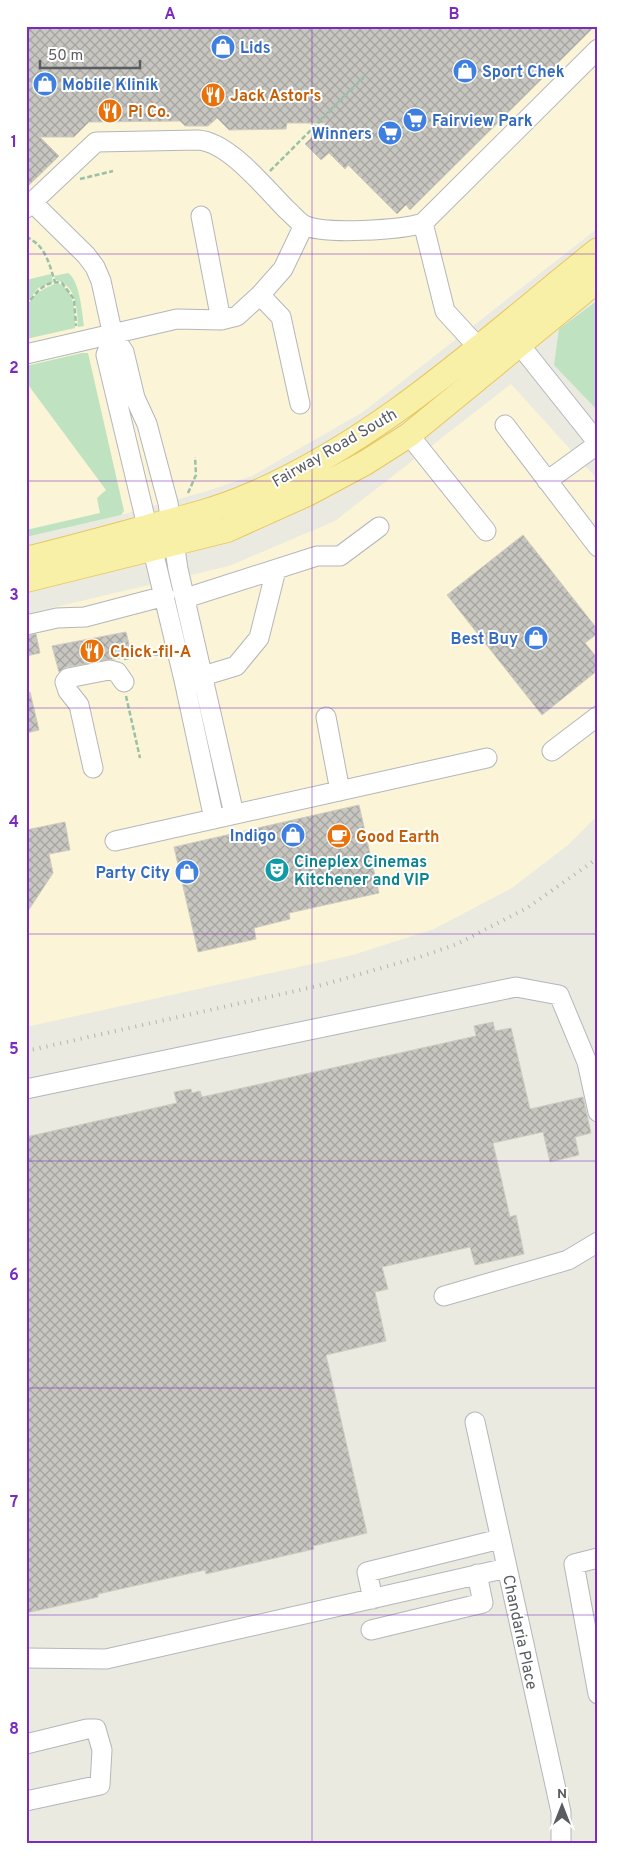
<svg xmlns="http://www.w3.org/2000/svg" width="624" height="1869" viewBox="0 0 624 1869" font-family="Overpass,sans-serif">
<style>
.commercial{fill:#fbf4d6}
.grass{fill:#bfe2c0}
.building{fill:url(#building-cross-hatch);stroke:#cfcbc0}
.lines{fill:none;stroke-linecap:round;stroke-linejoin:round}
.minor-casing{stroke:#b3b6bb;stroke-width:21}
.major-casing{stroke:#e7c75f;stroke-width:26}
.path{stroke:#99c1a7;stroke-width:2.5;stroke-dasharray:5 2.5;stroke-linecap:butt}
.minor{stroke:#fff;stroke-width:19}
.major{stroke:#f9f0a8;stroke-width:24}
.rail{stroke:#b2b3b3;stroke-width:4;stroke-dasharray:1 6;stroke-linecap:butt}
.grid{fill:none;stroke:#7b2cbf;stroke-width:1;stroke-opacity:0.55}
.labels{text-anchor:middle;stroke-width:4;stroke-linejoin:round;paint-order:stroke}
.shop-label{font-size:16px;font-weight:bold;fill:#366cbe;stroke:#fff;text-anchor:start}
.food-label{font-size:16px;font-weight:bold;fill:#c56008;stroke:#fff;text-anchor:start}
.street-label{font-size:16px;fill:#595c61;stroke:#fff}
.culture-label{font-size:16px;font-weight:bold;fill:#0d838f;stroke:#fff;text-anchor:start}
.neatline{fill:none;stroke:#7b2cbf;stroke-width:2}
.grid-label{font-size:16px;text-anchor:middle;font-weight:bold;fill:#7b2cbf}
</style>
<defs>
<pattern id="building-cross-hatch" width="8" height="8" patternUnits="userSpaceOnUse" patternTransform="scale(1.25)"><rect width="8" height="8" fill="#c8c6c0"/><path d="M0 0l8 8M0 8l8-8" fill="none" stroke="#a5a49f"/></pattern>
</defs>
<rect width="100%" height="100%" fill="#ebeae1"/>
<path class="commercial" d="M26 26H598V228L363 412 252 476 204 492 121 515 26 537Z
M511 384 598 480V815L568 845 512 888 434 929 353 955 26 1027V614L229 566 335 521Z"/>
<path class="grass" d="M68 273C80 281 82 313 84 326L78 327C77 310 77 285 56 280L54 276Z
M51 274 53 282 38 288 26 304V280Z
M57 283C75 288 75 313 75 328L26 339C26 307 24 296 57 283Z
M598 300V411L554 365 559 329Z
M82 353H88L124 511 121 515 26 537V530L100 513 97 498 106 490 26 382V366Z"/>
<path class="building" d="M26 26H595L410 210 406 205 397 214 348 165 345 169 329 153 321 160 305 144 326 123H287L286 129 229 130 217 118 208 126H185L180 121 89 122 74 137H40L59 156 26 188Z
M523 535 598 630V633L585 643 598 659V670L542 715 447 595Z
M126 632 132 656 66 667 59 672 52 646Z
M36 634 40 653 26 656V636Z
M30 692 39 730 26 733V693Z
M359 805 379 893 289 913 290 919 254 928 256 939 198 952 174 847Z
M65 822 70 850 49 854 53 873 26 914V830Z
M493 1022 495 1031 511 1028 530 1109 583 1097 591 1133 575 1137 579 1155 550 1162 543 1132 493 1143 510 1217 516 1215 524 1254 475 1265 470 1247 382 1267 388 1289 375 1292 386 1341 326 1355 367 1533 313 1546 314 1549 206 1574 205 1570 98 1594V1597L26 1613V1137L177 1103 174 1092 191 1089 192 1093 200 1091 202 1097 476 1036 474 1026Z"/>
<g class="lines">
<defs>
<path id="minor" d="M32 202 86 255 95 267 101 281 113 336 124 352 135 398 147 424 168 503 178 569 234 814
M26 208 96 142 198 140C229 142 265 188 287 210 292 214 298 222 304 225 323 235 402 230 423 223L598 49
M201 216 221 320
M423 223 445 311 478 347
M260 295 281 317 300 404
M113 336 106 355 184 680 214 819
M519 344 598 443
M26 354 177 319 221 320 237 316 260 295 283 269 304 225
M505 425 598 547
M409 435 486 531
M547 481 598 444
M186 598 317 556H340L379 527
M26 625 57 618 85 617 165 596
M193 679 236 666 259 638 276 570
M326 717 340 791
M552 751 598 716
M93 768 79 705 68 691 65 682 68 678 109 670 117 672 124 682
M115 841 487 758
M26 1089 516 987 559 995 587 1062 598 1112
M444 1296 568 1260 598 1242
M475 1422 561 1812V1843
M598 1558 574 1564 598 1694
M373 1599 367 1572 500 1539
M371 1630 483 1603 477 1574
M26 1658 106 1659 507 1568
M26 1744 87 1729H96L102 1750 100 1785 26 1801"/>
<path id="major" d="M26 559C67 549 107 538 147 527 182 518 216 510 248 496 381 440 487 338 598 250
M26 580 227 530 307 494 365 463 409 435 598 280"/>
</defs>
<use href="#minor" class="minor-casing"/>
<use href="#major" class="major-casing"/>
<path class="path" d="M595 26V27
M270 171 366 75
M80 179 113 171
M26 237C46 245 49 264 55 282
M26 306C35 294 45 279 62 283L74 299 76 326
M188 493 196 475 195 457
M124 659 148 654 163 655
M126 696 140 758"/>
<use href="#minor" class="minor"/>
<use href="#major" class="major"/>
<path class="rail" d="M26 1051 322 985 423 956 457 944 527 908 598 858"/>
</g>
<path class="grid" d="M312 26V1843M26 254H598M26 481H598M26 708H598M26 934H598M26 1161H598M26 1388H598M26 1615H598"/>
<defs>
<symbol id="shop-disc" viewBox="-11 -11 22 22"><circle r="9.5" fill="#3f7fe0" stroke="#fff"/><path d="M-5-2.5h2.3a2.7 3.5 0 0 1 5.4 0H5L5.5 6h-11ZM-1.5-2.5h3a1.5 2.3 0 0 0-3 0Z" fill="#fff"/></symbol>
<symbol id="restaurant-disc" viewBox="-11 -11 22 22"><circle r="9.5" fill="#e8710a" stroke="#fff"/><path d="M-5-6h1v4h1v-4h1v4h1v-4h1v5L-1.5 .5V6h-2V.5L-5-1ZM5-6V6H3V1.5H1.5Q1.5-4 5-6Z" fill="#fff"/></symbol>
<symbol id="supermarket-disc" viewBox="-11 -11 22 22"><circle r="9.5" fill="#3f7fe0" stroke="#fff"/><path d="M-6-5.5h2.5l.6 2H6L4.5 2H-2.5L-4.4-4H-6ZM-1.5 3.2a1.3 1.3 0 1 0 .1 0ZM3 3.2a1.3 1.3 0 1 0 .1 0Z" fill="#fff"/></symbol>
<symbol id="cafe-disc" viewBox="-11 -11 22 22"><circle r="9.5" fill="#e8710a" stroke="#fff"/><path d="M-5.5-4.5H6V0H3Q3 3.5 0 3.5H-2.5Q-5.5 3.5-5.5 0ZM3-3.2v2h1.7v-2ZM-6 4.5H4V6H-6Z" fill="#fff"/></symbol>
<symbol id="theatre-disc" viewBox="-11 -11 22 22"><circle r="9.5" fill="#0f9aa8" stroke="#fff"/><path d="M-5-5.5Q0-4 5-5.5V0Q5 5 0 6Q-5 5-5 0ZM-3.3-2.5H-1v1.5H-3.3ZM1-2.5H3.3v1.5H1ZM-2.8 1Q0 5.5 2.8 1Z" fill="#fff"/></symbol>
</defs>
<g fill-rule="evenodd">
<use href="#shop-disc" x="209" y="33" width="28" height="28"/>
<use href="#shop-disc" x="451" y="57" width="28" height="28"/>
<use href="#shop-disc" x="31" y="70" width="28" height="28"/>
<use href="#restaurant-disc" x="199" y="81" width="28" height="28"/>
<use href="#restaurant-disc" x="96" y="97" width="28" height="28"/>
<use href="#supermarket-disc" x="401" y="106" width="28" height="28"/>
<use href="#supermarket-disc" x="376" y="119" width="28" height="28"/>
<use href="#shop-disc" x="522" y="624" width="28" height="28"/>
<use href="#restaurant-disc" x="78" y="637" width="28" height="28"/>
<use href="#shop-disc" x="279" y="821" width="28" height="28"/>
<use href="#cafe-disc" x="325" y="822" width="28" height="28"/>
<use href="#theatre-disc" x="263" y="856" width="28" height="28"/>
<use href="#shop-disc" x="173" y="858" width="28" height="28"/>
</g>
<g class="labels">
<g class="shop-label">
<text x="240" y="53">Lids</text>
<text x="482" y="77">Sport Chek</text>
<text x="62" y="90">Mobile Klinik</text>
<text x="432" y="126">Fairview Park</text>
<text x="372" y="139" text-anchor="end">Winners</text>
<text x="518" y="644" text-anchor="end">Best Buy</text>
<text x="276" y="841" text-anchor="end">Indigo</text>
<text x="170" y="878" text-anchor="end">Party City</text>
</g>
<g class="food-label">
<text x="230" y="101">Jack Astor's</text>
<text x="128" y="117">Pi Co.</text>
<text x="110" y="657">Chick-fil-A</text>
<text x="356" y="842">Good Earth</text>
</g>
<g class="street-label">
<text transform="translate(334 447) rotate(-30)" y="6">Fairway Road South</text>
<text transform="translate(521 1632) rotate(78)" y="6">Chandaria Place</text>
</g>
<g class="culture-label">
<text x="294" y="867">Cineplex Cinemas<tspan x="294" dy="18">Kitchener and VIP</tspan></text>
</g>
</g>
<rect width="624" height="1869" fill="none" stroke="#ffffff" stroke-width="55"/>
<g transform="translate(562 1806)" stroke="#ffffff" stroke-width="4" paint-order="stroke">
<path d="M0-4L9 19L0 12L-9 19Z" fill="#595c61"/>
<text y="-8" font-size="14" font-weight="bold" text-anchor="middle" fill="#595c61">N</text>
</g>
<path d="M40 60v8h100v-8" fill="none" stroke="#595c61" stroke-width="2.5"/>
<text x="48" y="60" font-size="15" fill="#595c61" stroke="#ffffff" stroke-width="4" paint-order="stroke">50 m</text>
<rect x="28" y="28" width="568" height="1814" class="neatline"/>
<g class="grid-label">
<text x="170" y="19">A</text>
<text x="454" y="19">B</text>
<text x="14" y="147">1</text>
<text x="14" y="373">2</text>
<text x="14" y="600">3</text>
<text x="14" y="827">4</text>
<text x="14" y="1054">5</text>
<text x="14" y="1280">6</text>
<text x="14" y="1507">7</text>
<text x="14" y="1734">8</text>
</g>
</svg>
